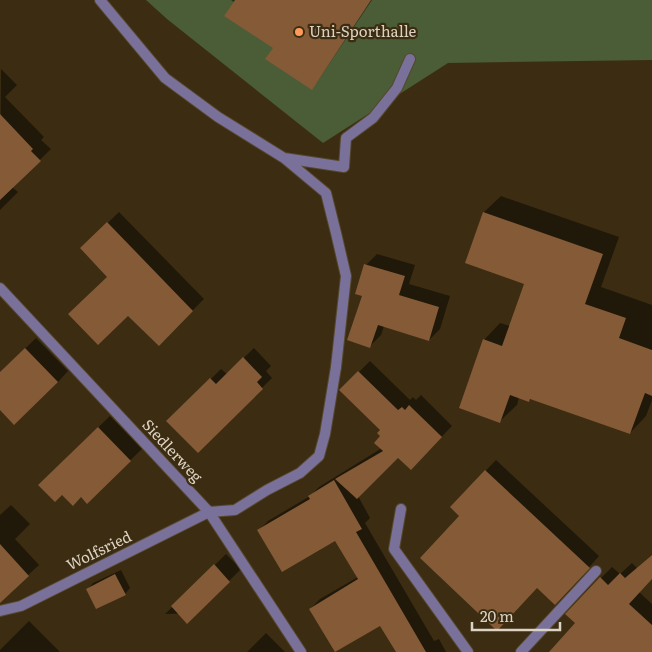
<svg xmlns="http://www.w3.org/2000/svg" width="652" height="652" viewBox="0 0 652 652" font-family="Literata,serif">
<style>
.green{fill:#4a5d36}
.shadow{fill:#0007}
.building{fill:#845a37}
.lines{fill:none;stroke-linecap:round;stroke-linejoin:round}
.service-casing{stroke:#56482e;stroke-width:12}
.minor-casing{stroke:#56482e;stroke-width:12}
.service{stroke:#797199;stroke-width:10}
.minor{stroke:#797199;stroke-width:10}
.poi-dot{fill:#fe9b58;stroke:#3c2d12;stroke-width:2}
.labels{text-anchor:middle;stroke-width:4.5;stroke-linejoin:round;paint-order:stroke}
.poi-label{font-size:15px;fill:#dcd3c4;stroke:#3c2d12;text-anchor:start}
.street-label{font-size:15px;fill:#dcd3c4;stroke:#3c2d12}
</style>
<rect width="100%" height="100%" fill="#3c2d12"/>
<path class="green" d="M146 0H652V60L448 63 323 143 167 19Z"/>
<path class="shadow" d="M231 0H372L317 82 311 88 235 3Z
M1 69 17 85 5 97 44 137 41 140 51 149 12 187 18 192 0 210Z
M501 196 619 237 601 287 652 305V400L646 416 630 433 532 398 529 401 519 397 517 405 500 421 484 340 500 323 510 326 525 283 484 212Z
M119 212 204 299 159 344 109 277 82 248Z
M377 254 415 265 409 284 450 296 440 329 429 340 384 326 381 335 370 346 363 295 366 265Z
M36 338 68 371 58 382 0 408V373Z
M254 348 271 366 266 371 272 378 198 451 168 421 221 369 227 374Z
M370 361 410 400 413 397 416 400 421 395 452 426 411 468 398 457 358 496 370 518 365 523 434 641 439 639 446 652H397L381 624 310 609 320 599 358 577 335 539 258 531 268 521 310 496 319 487 382 448 381 430 341 390Z
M110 416 142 449 87 502 81 496 62 493 51 473Z
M496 460 599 556 566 593 538 587 451 507Z
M11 505 30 524 15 539 39 565 0 601V515Z
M226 554 241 569 197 613 165 614Z
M652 555V578L639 592 652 604V652H550L577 623 601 578 612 567 620 574 632 563 637 568Z
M121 570 130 588 125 594 88 589 93 583Z
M29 621 60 652H0V650Z
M266 633 285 652H247Z"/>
<path class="building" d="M235 0H371L312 90 265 59 273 48 224 16Z
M0 114 33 149 31 151 41 161 0 200Z
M483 212 603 254 585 304 626 318 619 338 652 350V396L645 393 630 434 530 399 529 402 510 395 500 423 459 408 483 339 502 346 524 284 465 263Z
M107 222 193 311 159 346 128 316 98 345 68 314 107 277 80 248Z
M364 264 405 276 399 295 439 307 429 341 378 325 370 348 347 340 362 296 355 294Z
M25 348 58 382 14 425 0 410V372Z
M243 357 262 377 257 382 263 389 198 453 166 421 210 378 216 384Z
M358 371 398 410 402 407 405 410 409 405 442 437 411 470 398 458 357 499 335 479 383 451 374 443 380 436 377 433 380 430 339 390Z
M98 427 131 461 87 504 81 497 73 506 62 495 55 502 38 485Z
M485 470 590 568 555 605 537 588 497 631 420 558 459 516 450 507Z
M334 480 362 529 356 532 426 652H396L380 626 335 652 309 609 358 579 335 541 282 572 257 530 310 499 308 496Z
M0 544 29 576 0 603Z
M652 555V579L629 604 652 625V652H549L575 623 565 614 600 577 608 585 620 573 625 578Z
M214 564 230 582 187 624 171 606Z
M115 574 126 595 96 609 86 589Z"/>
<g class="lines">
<defs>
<path id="service" d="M100 0 165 78 218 117 284 158
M336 367 346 276 336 233 326 193 284 158 344 167 346 138 373 118 397 88 410 59"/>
<path id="minor" d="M0 288 209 512 301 652
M401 509 394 549 468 652
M0 611 21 606 209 512 235 510 267 490 300 473 319 456 325 434 336 367
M521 652 596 571"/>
</defs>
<use href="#service" class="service-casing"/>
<use href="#minor" class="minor-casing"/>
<use href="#service" class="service"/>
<use href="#minor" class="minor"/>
</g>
<circle class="poi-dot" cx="299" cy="32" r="5"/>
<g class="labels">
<g class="poi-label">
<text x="309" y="37">Uni-Sporthalle</text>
</g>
<g class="street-label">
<text transform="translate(172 451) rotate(47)" y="5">Siedlerweg</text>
<text transform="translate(99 551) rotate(-26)" y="5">Wolfsried</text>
</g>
</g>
<path d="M472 622v8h88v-8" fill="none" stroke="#dcd3c4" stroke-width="2.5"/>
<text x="480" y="622" font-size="15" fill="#dcd3c4" stroke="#3c2d12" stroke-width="4" paint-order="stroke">20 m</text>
</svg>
